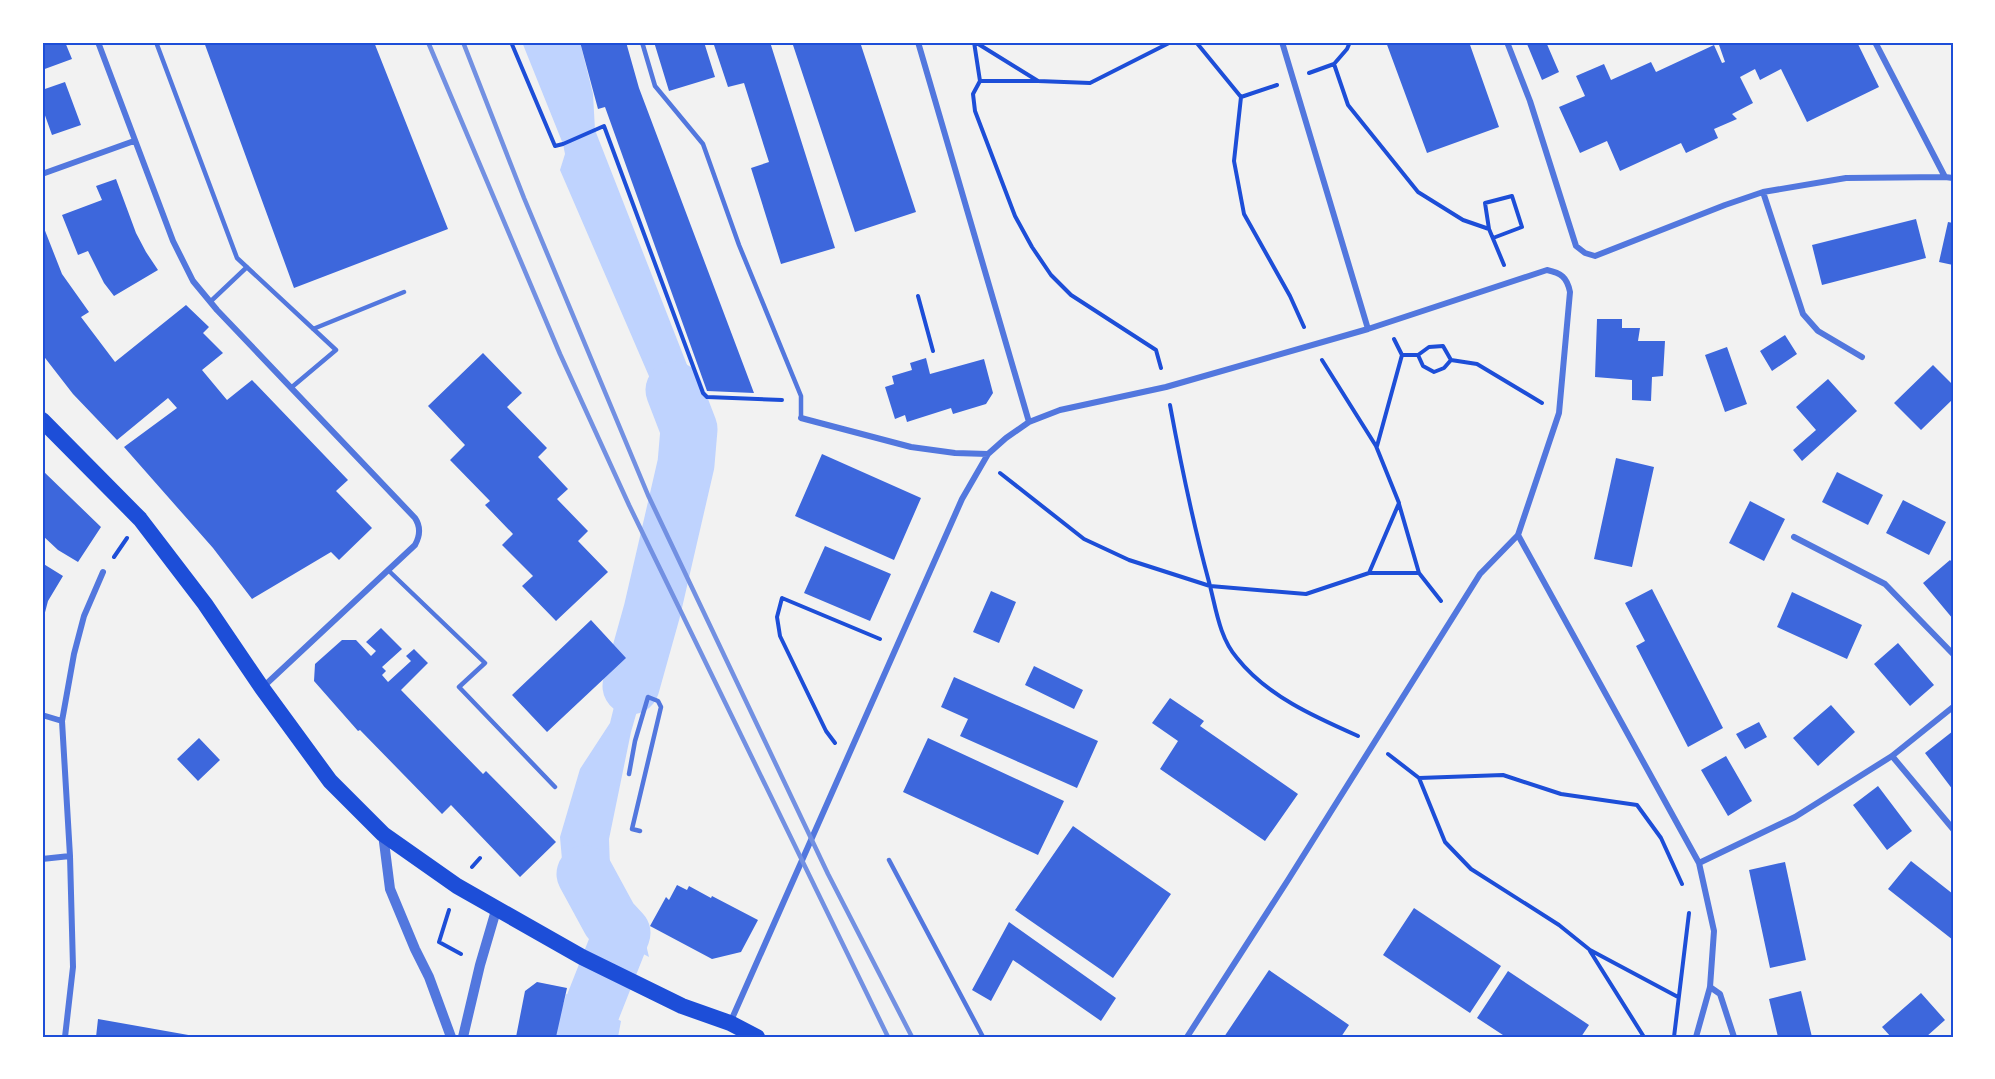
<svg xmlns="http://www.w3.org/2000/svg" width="1995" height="1079" viewBox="0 0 1995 1079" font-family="'Asap Condensed',sans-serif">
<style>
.water{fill:#bfd3fe}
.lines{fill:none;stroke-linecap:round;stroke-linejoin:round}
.river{stroke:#bfd3fe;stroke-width:57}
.building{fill:#3d67dc}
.path{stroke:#1d4ed8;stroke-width:4}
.service{stroke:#5277de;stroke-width:4.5}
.minor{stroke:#5277de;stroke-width:6}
.tertiary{stroke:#5277de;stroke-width:10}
.trunk{stroke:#1d4ed8;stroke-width:16}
.rail{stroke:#7290e2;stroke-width:4.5}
.neatline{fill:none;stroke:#1d4ed8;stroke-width:2}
</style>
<rect width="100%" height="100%" fill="#f2f2f2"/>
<path class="water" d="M522 42H580L593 94 595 130 709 421 705 506 560 170 565 154 563 144Z
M641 586 660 631 631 732 609 839 610 867 620 909 643 932 649 957 600 931 563 871 560 837 580 769 610 723 626 658Z
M566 994 621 1021 618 1037H556Z"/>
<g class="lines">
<path class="river" d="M631 686 652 611 686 464 689 429 674 390
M581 1037 622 933 610 920 585 874"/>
</g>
<path class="building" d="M42 42H65L72 59 42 70Z
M204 42H374L448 229 294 288Z
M580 42H626L639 88 754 393 707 391 605 107 598 109Z
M654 42H704L715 77 669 91Z
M713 42H770L835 248 781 264 751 168 769 162 744 83 728 87Z
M792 42H860L916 212 855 232Z
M1386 42H1469L1499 127 1427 153Z
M1531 42H1546L1559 72 1542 80 1527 44Z
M1718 42H1857L1879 87 1807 122 1781 69 1760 80 1755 69 1740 77 1753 103 1732 114 1737 119 1714 129 1718 138 1686 153 1681 143 1620 171 1607 141 1580 153 1559 107 1585 96 1576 76 1604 64 1611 80 1651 62 1656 72 1714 45 1722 63 1725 62Z
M65 82 81 125 52 135 42 107V90Z
M116 179 136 233 146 252 158 270 114 296 104 283 88 251 78 255 62 215 102 200 96 186Z
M1916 219 1926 258 1822 285 1812 245Z
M1948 222 1953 223V265L1939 262Z
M42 223 62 274 89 312 81 317 115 362 186 305 209 327 203 333 223 353 202 370 227 400 252 380 348 480 336 491 372 528 339 560 331 552 252 599 213 548 124 447 177 408 168 398 117 440 73 394 42 354Z
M1597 319H1622V328H1640L1638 341H1665L1663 376 1652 377 1651 401 1632 400V380L1595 377Z
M1785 335 1797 354 1772 371 1760 351Z
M1727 347 1747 404 1725 412 1705 355Z
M483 353 522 393 507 407 547 448 538 457 568 489 557 499 588 531 578 541 608 572 556 621 522 586 533 576 502 545 513 534 485 505 490 501 450 460 465 445 428 406Z
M926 358 930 374 984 359 993 393 986 404 953 414 951 408 907 422 905 415 895 419 885 387 894 384 892 376 912 370 910 363Z
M1933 365 1953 385V399L1921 430 1894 403Z
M1828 379 1857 411 1802 461 1793 450 1816 430 1796 407Z
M822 454 921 498 894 560 795 516Z
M1616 458 1654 467 1632 567 1594 559Z
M42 470 101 527 78 562 58 550 42 535Z
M1837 472 1883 495 1868 525 1822 502Z
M1903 500 1946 522 1929 555 1886 533Z
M1750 501 1785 519 1764 561 1729 543Z
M825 546 891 574 870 621 804 593Z
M1950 560 1953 563V619L1923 583Z
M42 563 63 576 48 601 43 620Z
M1652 589 1723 728 1688 747 1636 646 1645 641 1625 603Z
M991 591 1016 602 999 643 973 632Z
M1792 592 1862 625 1847 659 1777 627Z
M591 620 626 658 547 732 512 695Z
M381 628 402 649 382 667 386 671 382 675 388 682 411 661 406 656 414 649 428 663 401 690 483 774 486 771 556 842 520 877 451 805 442 814 360 730 358 731 314 681 315 664 342 640H356L371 656 376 651 366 642Z
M1898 643 1934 685 1910 706 1874 664Z
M1034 666 1083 690 1074 709 1025 685Z
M954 677 1098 741 1077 788 960 736 968 719 941 707Z
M1170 698 1204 721 1200 726 1298 794 1265 841 1160 769 1178 741 1152 723Z
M1831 705 1855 732 1818 766 1793 738Z
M1759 722 1767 737 1745 749 1736 734Z
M1953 731V790L1925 753Z
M199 738 220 760 198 781 177 759Z
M928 738 1064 801 1038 855 903 792Z
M1726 756 1752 801 1728 816 1701 770Z
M1878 786 1912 831 1887 850 1853 805Z
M1073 826 1171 894 1113 978 1015 910Z
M1911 861 1953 894V940L1888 889Z
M1785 862 1806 960 1770 968 1749 870Z
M677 885 687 890 689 886 711 898 712 896 758 920 741 952 712 959 650 926 666 897 669 900Z
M1414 908 1501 966 1470 1013 1383 955Z
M1009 922 1116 998 1101 1021 1013 960 991 1001 972 990Z
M1269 970 1349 1025 1341 1037H1224Z
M1508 971 1589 1025 1581 1037H1506L1477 1018Z
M537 982 567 988 556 1037H516L525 991Z
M1801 991 1812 1037H1778L1769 999Z
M1921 993 1945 1020 1926 1037H1891L1882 1027Z
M98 1019 194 1036V1037H96Z"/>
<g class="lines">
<path class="path" d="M511 42 555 146 563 144 604 126 703 393 707 397 782 400
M974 42 980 81
M975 42 1038 81 1090 83 1171 42
M1196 42 1241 97 1234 161 1244 214 1290 296 1304 327
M1334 64 1347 49 1350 42
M1309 73 1334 64 1348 105 1418 192 1463 220 1489 229 1504 265
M1038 81H980L973 94 975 111 1015 216 1032 247 1051 275 1071 295 1156 350 1161 368
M1241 97 1277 85
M1489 229 1485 203 1512 196 1522 227 1493 238
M918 296 933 351
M1402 355H1418L1429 347 1443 346 1451 360 1477 364 1542 403
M1418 355 1423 366 1434 372 1444 368 1451 360
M1170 405C1181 465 1193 523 1209 582 1216 608 1219 637 1237 658 1267 696 1315 717 1358 736
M1377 446 1402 355 1394 339
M1000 473 1084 539 1129 560 1210 586 1306 594 1369 573 1399 503 1376 446 1322 360
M1399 504 1419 573
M114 557 127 538
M1369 573H1419L1441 601
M835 743 826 731 780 636 777 617 782 598 880 639
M1388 754 1419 778 1503 775 1561 794 1637 805 1661 838 1682 884
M1419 778 1445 842 1471 869 1559 925 1590 950 1678 997
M472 867 480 858
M449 910 439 942 461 954
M1590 951 1644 1037
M1674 1037 1689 913"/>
<path class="service" d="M156 42 237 258 336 350 292 387
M642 42 655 86 703 144 739 245 801 396V418
M210 302 247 267
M313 329 404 292
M389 571 485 663 459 687 555 787
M629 774 635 741 648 697 658 701 661 707 632 829 640 831
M889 860 983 1037"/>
<path class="minor" d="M98 42 173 241 193 281 217 310 415 518C421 527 420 536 415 545L263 687
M918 42 1029 422
M1282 42 1368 329
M1507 42 1530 101 1576 246 1585 253 1595 256 1725 205 1763 192 1846 178 1945 177 1953 178
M1875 42 1945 177
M42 174 134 141
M1763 192 1803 314 1818 331 1862 357
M801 418 911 447 955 453 988 454
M1518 535 1699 863 1714 931 1710 987 1696 1037
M1794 537 1885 584 1953 654
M42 715 62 721
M1892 756 1953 829
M42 859 70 856
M1699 863 1795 817 1892 756 1953 707
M1710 987 1720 994 1734 1037
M730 1023 962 499 988 454 1006 438 1029 422 1060 410 1166 387 1368 329 1547 270C1561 273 1567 277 1570 292L1559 413 1518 535 1480 574 1288 880 1187 1037
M65 1037 73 967 70 856 62 721 74 654 84 616 103 572"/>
<path class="tertiary" d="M383 834 390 889 415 949 429 977 451 1037
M463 1037 480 965 497 907"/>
<path class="trunk" d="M42 420 140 519 205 604 262 688 330 781 383 834 457 886 582 957 682 1006 730 1023 757 1037"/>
<path class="rail" d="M428 42 560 354 629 505 888 1037
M463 42 524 198 648 495 828 874 912 1037"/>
</g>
<rect width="1995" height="1079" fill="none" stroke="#ffffff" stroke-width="87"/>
<rect x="44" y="44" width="1908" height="992" class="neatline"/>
</svg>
